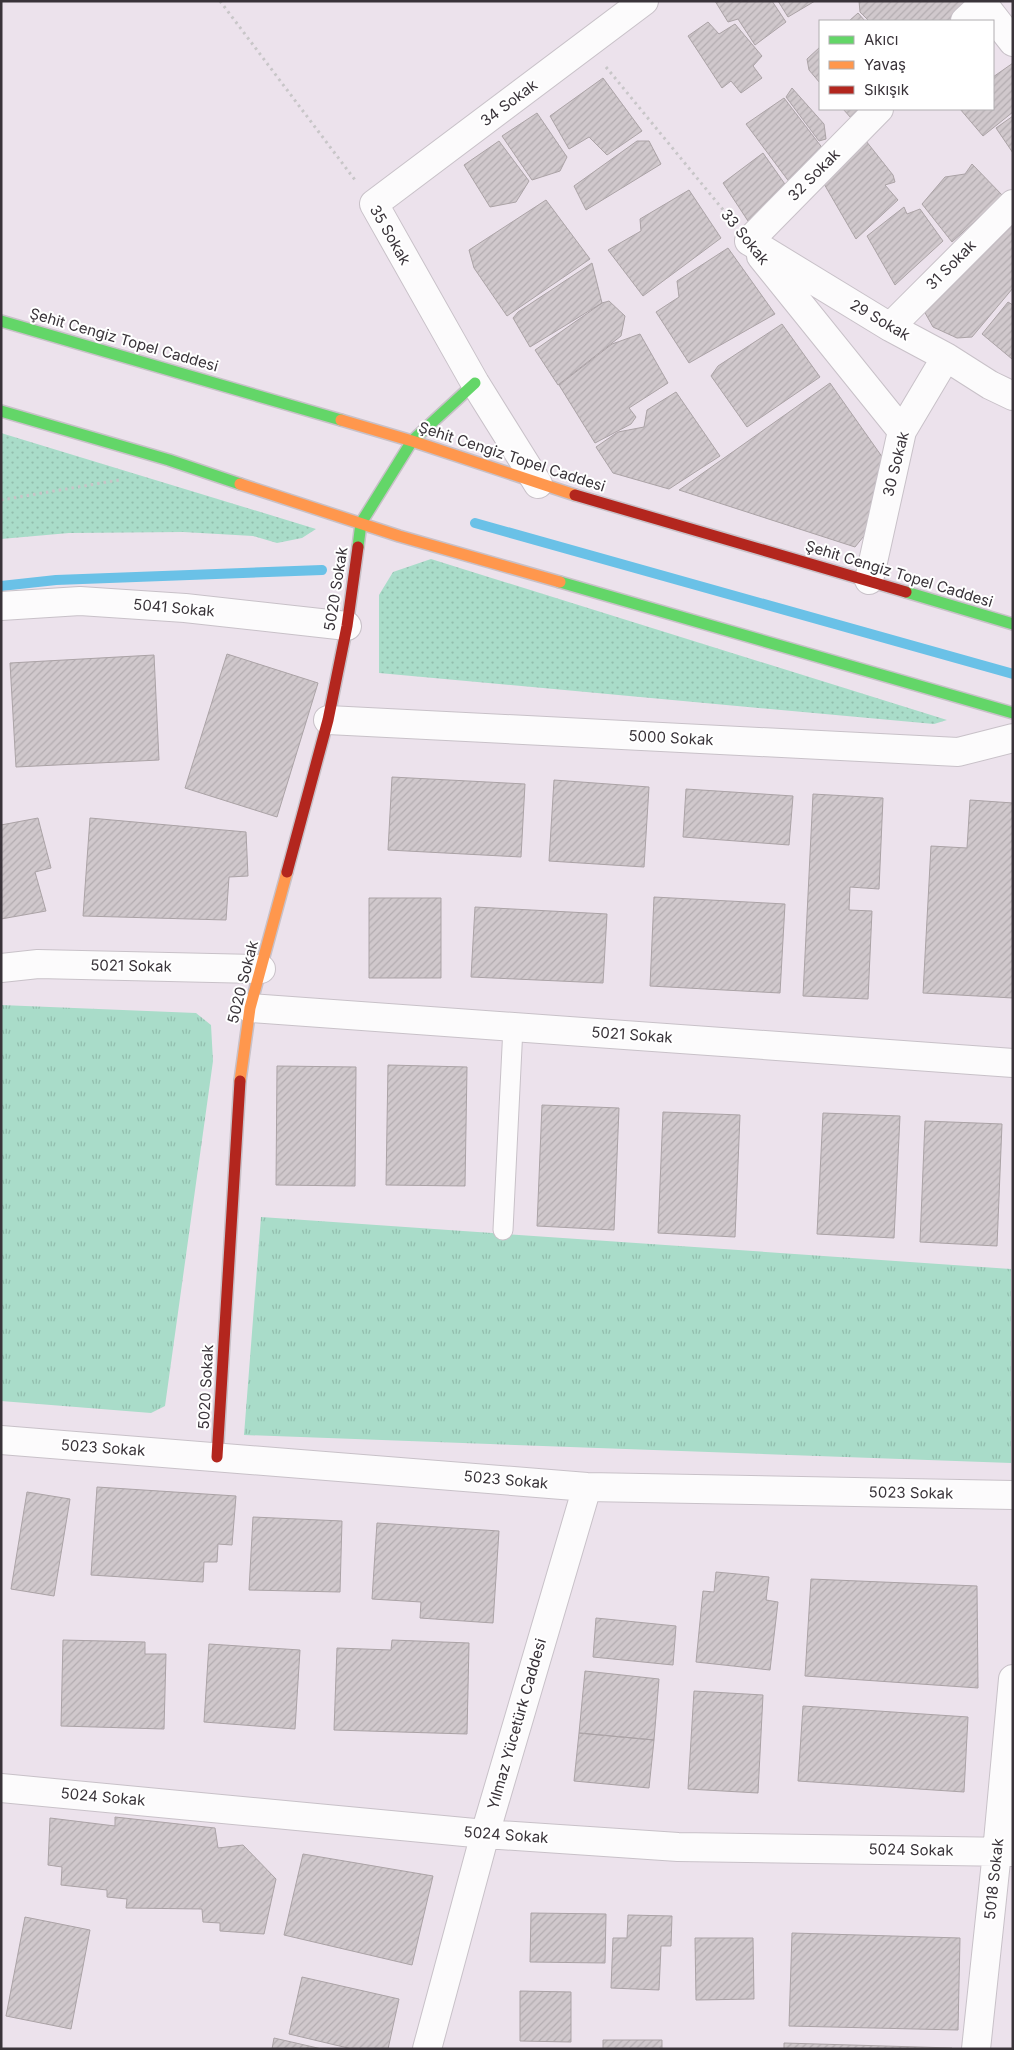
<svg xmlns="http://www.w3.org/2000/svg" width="1014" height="2050" viewBox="0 0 1014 2050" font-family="Inter,sans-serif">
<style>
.grass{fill:url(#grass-tufts)}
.park{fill:url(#park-dots)}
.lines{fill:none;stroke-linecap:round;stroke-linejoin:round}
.stream{stroke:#6ac1e7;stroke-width:10}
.building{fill:url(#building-hatch);stroke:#aba3a6}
.lane-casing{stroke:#c8c1c8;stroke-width:21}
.street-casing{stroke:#c8c1c8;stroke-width:30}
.fast-casing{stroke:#c8c1c8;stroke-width:14}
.slow-casing{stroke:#c8c1c8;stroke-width:14}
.jam-casing{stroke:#c8c1c8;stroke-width:14}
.path{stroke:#c8c6c8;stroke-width:3;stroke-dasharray:2.5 4;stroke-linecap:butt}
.lane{stroke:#fcfbfc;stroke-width:19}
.street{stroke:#fcfbfc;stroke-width:28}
.fast{stroke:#63d668;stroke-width:11}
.slow{stroke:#ff974d;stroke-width:11}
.jam{stroke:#b3261e;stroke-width:11}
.labels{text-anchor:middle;stroke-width:4;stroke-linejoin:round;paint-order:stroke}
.street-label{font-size:15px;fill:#393339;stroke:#fff}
</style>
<defs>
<pattern id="grass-tufts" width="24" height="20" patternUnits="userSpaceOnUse" patternTransform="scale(1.25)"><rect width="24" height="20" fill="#a9dcc9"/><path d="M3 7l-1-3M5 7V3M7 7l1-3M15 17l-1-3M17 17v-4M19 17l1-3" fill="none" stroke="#92bdad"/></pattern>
<pattern id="park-dots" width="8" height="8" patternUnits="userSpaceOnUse" patternTransform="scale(1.25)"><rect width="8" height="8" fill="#a9dcc9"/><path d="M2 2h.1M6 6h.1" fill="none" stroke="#92bdad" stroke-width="1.8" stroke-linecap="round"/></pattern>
<pattern id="building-hatch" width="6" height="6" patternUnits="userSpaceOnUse" patternTransform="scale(1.25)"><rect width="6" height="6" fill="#d0c8cc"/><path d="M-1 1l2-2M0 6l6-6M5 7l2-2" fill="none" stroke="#b3acb0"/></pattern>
</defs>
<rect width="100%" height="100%" fill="#ece2ec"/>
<path class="grass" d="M1 1005 196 1013 211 1025 213 1061 165 1406 151 1413 1 1401Z
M261 1217 1011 1269V1463L244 1435Z"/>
<path class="park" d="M1 433 316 529 302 538 277 543 253 536 183 532 69 533 1 539Z
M431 559 947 720 934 724 379 673V595L393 572Z"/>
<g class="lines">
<path class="stream" d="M475 523 1013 674
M1 586 56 580 322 570"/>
</g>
<path class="building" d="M715 1H772L786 22 755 45 738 19 728 22Z
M778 1H815L788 17Z
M859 1H967L969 3 950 21H869L860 12Z
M858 13 865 21H849Z
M708 22 719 34 735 24 762 56 753 66 762 78 741 93 731 81 722 88 688 36Z
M820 47V83L809 70 807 59Z
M1013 63V112L983 136 960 109H993V77Z
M603 78 642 131 607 155 589 137 569 149 550 116Z
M792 88 824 124 826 139 819 141 786 97Z
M784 98 827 154 790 183 746 124Z
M843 109H861L851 118Z
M537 113 567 157 560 171 532 180 502 136Z
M1013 116V153L996 128Z
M499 141 529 181 516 202 490 207 464 165Z
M637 141H649L661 164 586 210 574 186Z
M866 141 893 175 895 182 885 185 898 200 856 239 820 177Z
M763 153 787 187 748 221 723 183Z
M972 164 1003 196 952 242 922 204 945 177 965 174Z
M689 190 721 238 643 296 608 250 641 231 640 219Z
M546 200 590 259 507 316 474 268 469 250Z
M904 207 907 214 920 209 943 241 895 285 867 236Z
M1013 225V288L972 337 957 338 933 327 924 311Z
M728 248 775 314 689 363 656 312 679 297 677 281Z
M592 263 602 303 530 347 513 318 518 312Z
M609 301 625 316 621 336 558 385 535 350 602 303Z
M1008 302 1013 305 1012 359 982 334Z
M782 324 820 377 747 427 711 376 718 366Z
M640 334 668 383 629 408 636 417 631 424 595 443 559 385 612 344Z
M830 383 890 468 868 531 855 547 679 490Z
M676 392 720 456 669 489 613 473 596 447 618 432 644 427 647 410Z
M227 654 318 683 277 817 185 788Z
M154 655 159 760 16 767 10 663Z
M392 777 525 784 521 857 388 850Z
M554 780 649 787 644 867 549 861Z
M686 789 793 796 789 845 683 837Z
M813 794 883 798 879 889 850 887 849 910 872 911 868 999 803 996Z
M970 800 1013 803V998L923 993 931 846 967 848Z
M38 818 51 868 35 872 46 911 1 919V825Z
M90 818 246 832 248 876 229 877 226 920 83 916Z
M654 897 785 904 780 993 650 986Z
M369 898H441V978H369Z
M475 907 607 914 603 983 471 977Z
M388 1065 467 1067 465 1186 386 1185Z
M277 1066 356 1067 355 1186 276 1185Z
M542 1105 619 1108 614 1230 537 1226Z
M663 1112 740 1115 735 1237 658 1233Z
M823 1113 900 1116 894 1238 817 1234Z
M925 1121 1002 1124 997 1246 920 1242Z
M97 1487 236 1496 232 1545 218 1544 217 1562H204L203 1582 91 1575Z
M27 1492 70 1499 54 1596 11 1589Z
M253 1517 342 1521 340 1592 249 1590Z
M377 1523 499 1531 493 1623 420 1618 421 1602 372 1599Z
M716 1572 769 1577 766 1600 778 1602 770 1670 696 1662 703 1591 714 1592Z
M811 1579 977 1586 978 1688 805 1676Z
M596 1618 676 1626 673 1665 593 1657Z
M63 1640 145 1642V1654H166L164 1729 61 1726Z
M392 1640 469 1643 467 1734 334 1730 337 1648 391 1650Z
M209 1644 300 1650 295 1729 204 1722Z
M585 1671 659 1679 654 1740 579 1733Z
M694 1691 763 1695 758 1793 688 1789Z
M803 1706 968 1717 964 1792 798 1781Z
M579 1733 654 1740 649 1788 574 1781Z
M115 1817 215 1828 218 1848 243 1845 276 1879 264 1934 220 1931V1923L203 1922 202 1909 126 1908 127 1899 107 1897V1890L61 1885 62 1867 48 1865 50 1818 115 1826Z
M303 1854 433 1876 412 1965 284 1935Z
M531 1913 606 1914 605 1963 530 1962Z
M628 1915 672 1916 671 1946H661L659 1990 611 1988 613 1938H627Z
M25 1917 90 1930 71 2029 6 2016Z
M792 1933 960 1938 958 2030 789 2026Z
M695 1938H753L754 1999 696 2000Z
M302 1977 399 1999 388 2049H352L289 2034Z
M520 1991 571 1992V2042L520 2041Z
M274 2038 322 2049H272Z
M603 2040H662V2049H603Z
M784 2043 952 2048V2049H784Z"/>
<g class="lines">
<defs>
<path id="lane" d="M503 1230 513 1027"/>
<path id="street" d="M981 1 1013 42
M965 21 983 4
M749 241 890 327 946 357 990 385 1013 396
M749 241 879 109
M761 256 902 431
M890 327 1013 204
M538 484 475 383 374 204 644 1
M869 580 902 431 946 357
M1 606 80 601 185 608 347 626
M328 720 958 752 1013 738
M1 968 38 964 261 969
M250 1008 1013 1063
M1 1440 587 1487 1013 1495
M1 1788 485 1834 678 1847 1013 1852
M427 2049 485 1834 587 1487
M976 2049 997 1852 1013 1679"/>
<path id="fast" d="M1 321 341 420
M1 411 169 460 240 484
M358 547 361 523 412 441 475 383
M560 582 1013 713
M906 592 1013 624"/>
<path id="slow" d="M341 420 412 441 575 495
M240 484 399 536 560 582
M240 1081 250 1008 287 872"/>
<path id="jam" d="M575 495 906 592
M287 872 328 720 347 626 358 547
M217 1457 240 1081"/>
</defs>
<use href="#lane" class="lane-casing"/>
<use href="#street" class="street-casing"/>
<use href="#fast" class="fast-casing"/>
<use href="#slow" class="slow-casing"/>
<use href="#jam" class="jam-casing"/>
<path class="path" d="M220 1 355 180
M606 67 729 217
M1 500 119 480"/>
<use href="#lane" class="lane"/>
<use href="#street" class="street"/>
<use href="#fast" class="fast"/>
<use href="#slow" class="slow"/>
<use href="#jam" class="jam"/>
</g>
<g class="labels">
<g class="street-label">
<text transform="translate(509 103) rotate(-37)" y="5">34 Sokak</text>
<text transform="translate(814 175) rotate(-45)" y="5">32 Sokak</text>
<text transform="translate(390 235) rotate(60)" y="5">35 Sokak</text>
<text transform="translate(745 237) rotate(51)" y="5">33 Sokak</text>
<text transform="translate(951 265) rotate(-45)" y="5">31 Sokak</text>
<text transform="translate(880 320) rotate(30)" y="5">29 Sokak</text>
<text transform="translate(124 340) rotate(16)" y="5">Şehit Cengiz Topel Caddesi</text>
<text transform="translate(512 457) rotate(18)" y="5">Şehit Cengiz Topel Caddesi</text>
<text transform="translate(896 464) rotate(-76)" y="5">30 Sokak</text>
<text transform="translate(899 574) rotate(17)" y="5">Şehit Cengiz Topel Caddesi</text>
<text transform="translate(336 589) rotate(-81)" y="5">5020 Sokak</text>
<text transform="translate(174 608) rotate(5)" y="5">5041 Sokak</text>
<text transform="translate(671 738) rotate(3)" y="5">5000 Sokak</text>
<text transform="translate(131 966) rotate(1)" y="5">5021 Sokak</text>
<text transform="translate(243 982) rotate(-76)" y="5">5020 Sokak</text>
<text transform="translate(632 1035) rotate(4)" y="5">5021 Sokak</text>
<text transform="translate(206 1387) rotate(-87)" y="5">5020 Sokak</text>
<text transform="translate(103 1448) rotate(4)" y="5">5023 Sokak</text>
<text transform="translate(506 1480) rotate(5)" y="5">5023 Sokak</text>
<text transform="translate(911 1493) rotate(1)" y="5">5023 Sokak</text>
<text transform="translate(517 1724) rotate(-74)" y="5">Yılmaz Yücetürk Caddesi</text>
<text transform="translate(103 1797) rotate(5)" y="5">5024 Sokak</text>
<text transform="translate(506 1835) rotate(4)" y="5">5024 Sokak</text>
<text transform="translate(911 1850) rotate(1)" y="5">5024 Sokak</text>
<text transform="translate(994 1879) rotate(-84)" y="5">5018 Sokak</text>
</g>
</g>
<rect width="1014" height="2050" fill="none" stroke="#393339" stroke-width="5"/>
<rect x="819" y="20" width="175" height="90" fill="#ffffff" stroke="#b0adb0"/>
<rect x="829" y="36" width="25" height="8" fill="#63d668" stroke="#b0adb0"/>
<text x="864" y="45" font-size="15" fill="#393339">Akıcı</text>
<rect x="829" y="61" width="25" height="8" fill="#ff974d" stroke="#b0adb0"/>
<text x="864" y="70" font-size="15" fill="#393339">Yavaş</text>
<rect x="829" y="86" width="25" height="8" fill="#b3261e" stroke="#b0adb0"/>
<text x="864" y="95" font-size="15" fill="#393339">Sıkışık</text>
</svg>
